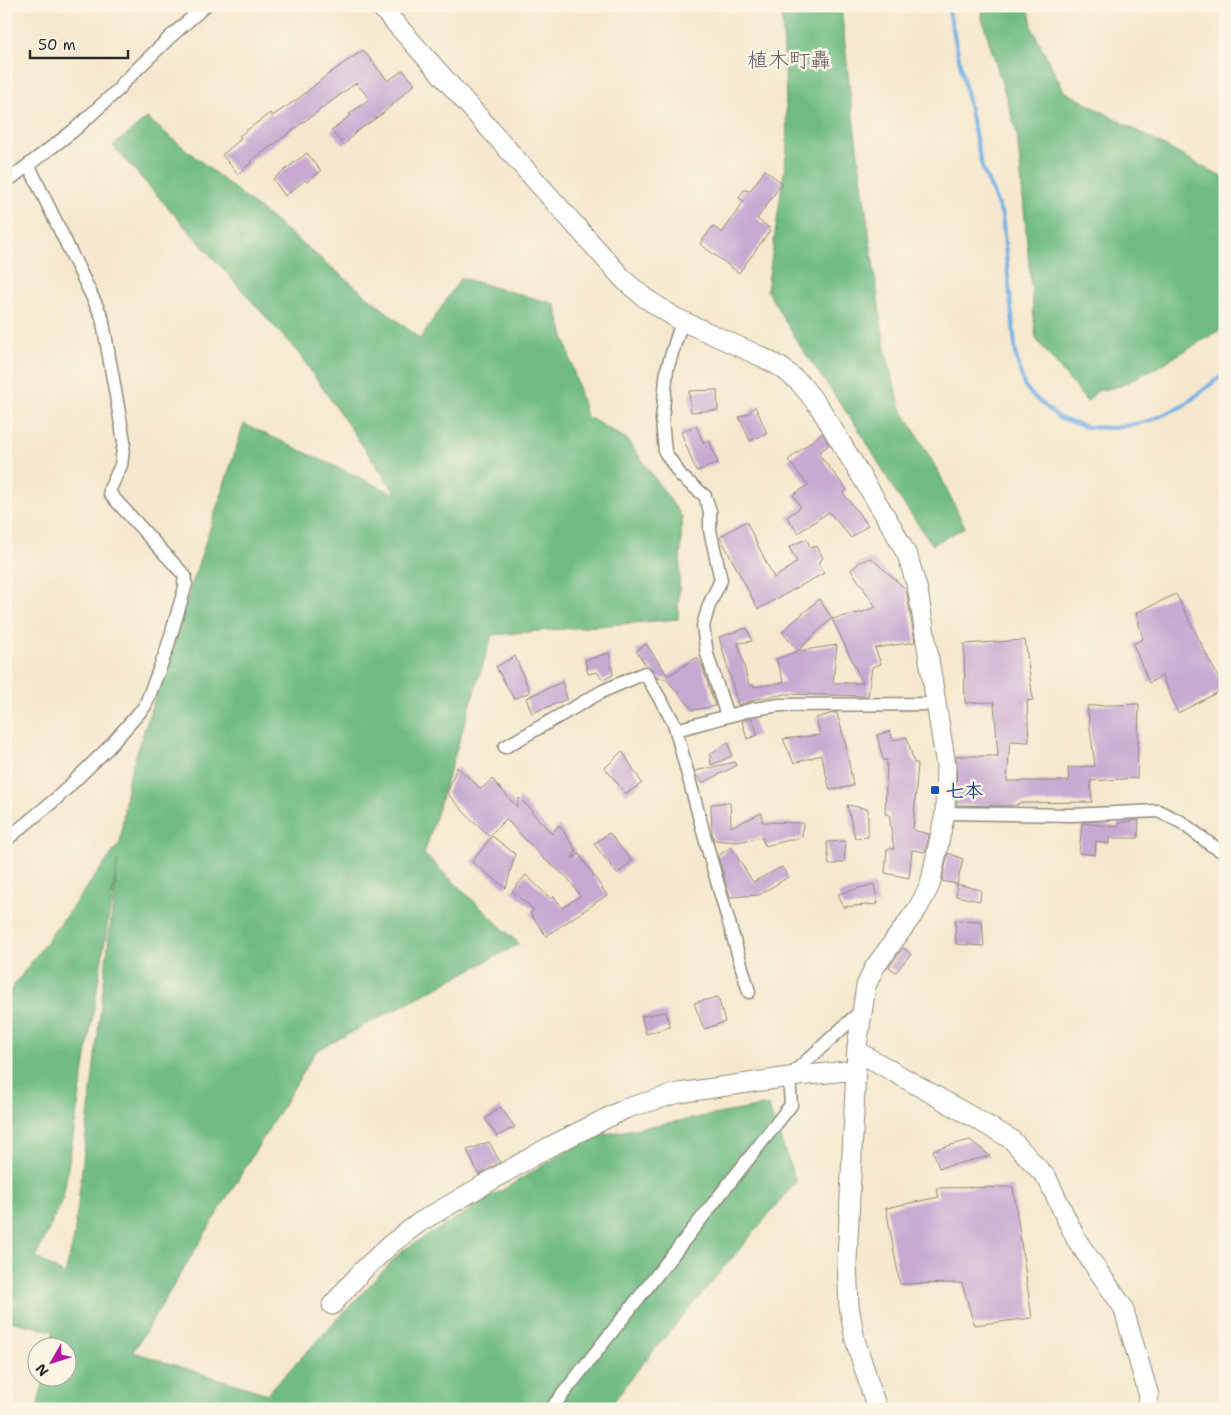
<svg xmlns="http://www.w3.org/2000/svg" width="1231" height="1415" viewBox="0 0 1231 1415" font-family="'Shantell Sans','Klee One',sans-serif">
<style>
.forest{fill:#6fbc84;stroke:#4d7458;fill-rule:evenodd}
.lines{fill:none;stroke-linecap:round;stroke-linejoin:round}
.stream{stroke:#72afe4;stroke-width:4}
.building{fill:#c7a9d2}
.street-casing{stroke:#908a7c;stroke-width:15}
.secondary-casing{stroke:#908a7c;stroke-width:21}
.street{stroke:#fff;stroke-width:12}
.secondary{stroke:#fff;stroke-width:19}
.transit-dot{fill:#1a4fb4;stroke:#fcf5e5;stroke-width:2}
.labels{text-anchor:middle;stroke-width:5;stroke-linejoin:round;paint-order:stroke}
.transit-label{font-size:19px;font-weight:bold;fill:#164399;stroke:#fcf5e5;text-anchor:start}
.quarter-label{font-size:21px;fill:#625765;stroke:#fcf5e5}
</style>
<rect width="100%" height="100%" fill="#fcf5e5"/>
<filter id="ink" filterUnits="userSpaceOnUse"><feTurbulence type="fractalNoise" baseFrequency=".02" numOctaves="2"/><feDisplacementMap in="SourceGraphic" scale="10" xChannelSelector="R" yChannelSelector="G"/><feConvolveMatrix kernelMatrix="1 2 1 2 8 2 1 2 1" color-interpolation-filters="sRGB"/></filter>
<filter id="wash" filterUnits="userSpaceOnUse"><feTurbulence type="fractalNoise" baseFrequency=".0096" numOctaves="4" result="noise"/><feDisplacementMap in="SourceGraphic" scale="20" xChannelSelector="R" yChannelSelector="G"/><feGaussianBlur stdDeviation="1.12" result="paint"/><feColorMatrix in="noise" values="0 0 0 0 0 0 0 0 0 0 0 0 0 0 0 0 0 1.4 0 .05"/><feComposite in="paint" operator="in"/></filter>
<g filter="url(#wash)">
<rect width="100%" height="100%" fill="#f5e8ce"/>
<path class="forest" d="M781 6H841L852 110 885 350 900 406 939 473 965 527 933 545 898 496 861 433 798 343 767 290 787 151 785 64Z
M983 6H1028L1033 30 1064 91 1225 179V327L1161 365 1120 386 1097 391 1087 402 1036 339 1017 133 982 18Z
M147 118 420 339 461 278 555 304 586 416 627 439 682 517 678 619 492 635 424 854 519 944 316 1051 133 1352 267 1394 402 1251 590 1137 768 1105 796 1182 634 1374 608 1409H37L44 1378H68V1348L50 1347 53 1331 6 1320V996L120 843 128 780 244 424 397 495 299 354 113 146ZM118 860 74 1238 65 1275 36 1257 63 1198Z"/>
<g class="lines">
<path class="stream" d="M948 6 982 167 1002 215 1016 356 1024 385 1032 395 1059 418 1086 427 1114 428 1149 421 1183 406 1225 373"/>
</g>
<g id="blocks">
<path class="building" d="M363 50 388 81 403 70 415 84 382 114 356 132 344 145 331 131 351 115 349 114 370 99 356 83 250 162 251 163 238 174 222 155 241 139 239 136 270 113 272 116 298 99 327 75Z
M307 153 321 171 307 182 305 180 285 196 273 179Z
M765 170 782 183 757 219 771 229 739 273 700 244 713 226 722 233 744 201 739 198 744 190 750 191Z
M717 390 718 410 691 412 689 391Z
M755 406 767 433 750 441 739 417 749 413Z
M696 426 703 442 709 440 718 463 696 471 681 432Z
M822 433 829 445 818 453 847 490 843 493 868 525 851 538 829 512 798 533 787 517 801 507 793 495 808 485 788 460Z
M746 521 774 578 797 562 789 547 806 539 811 548 817 546 823 558 818 563 824 573 758 609 720 537Z
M871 558 906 589 915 642 875 648 881 664 872 667 868 696 786 694 757 699 738 705 719 637 747 628 752 641 738 643 749 685H754V687L784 682 776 659 798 651 837 645 833 683H863L832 619 863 612 876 607 851 570 860 562Z
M1176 594 1224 689 1178 713 1162 676 1149 683 1133 644 1143 639 1136 613Z
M819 599 832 618 798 651 782 632Z
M1025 640 1033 700 1027 701 1029 742 1010 741 1007 781H1069L1068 768 1095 766 1087 706 1139 704 1137 778 1090 781 1092 802 1018 803V805L998 806 957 805 956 756H998L994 702 965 703 964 644Z
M646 644 668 676 697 657 702 666 715 706 693 710 666 679 657 678 652 669 646 665 636 651Z
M609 653 613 675 603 680 597 672 588 674 585 660Z
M515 656 530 692 514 699 496 667Z
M562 682 567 699 532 713 526 698Z
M833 713H837L846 746 853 786 830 790 821 755 794 763 783 739 820 735 816 718Z
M752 718 758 735 747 739 742 721Z
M890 731 893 740 907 737 914 763H918L913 830 929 834 925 852 912 850 909 878 885 873 887 849H894L889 814H885L887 760H883L877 735Z
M728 742 732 756 711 765 710 754Z
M622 751 642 783 626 794 605 768Z
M735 762 736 766 702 783 696 775 695 771Z
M457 767 481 789 492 779 517 807 519 798 532 810 531 811 552 834 559 825 576 850 572 859 579 854 607 895 546 936 530 913 534 910 512 891 526 875 551 899 554 896 562 908 580 896 568 878 544 859 506 819 489 836 474 821 473 822 447 793Z
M730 802 731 827 762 813V822L803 823 802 837 765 846 762 837 737 842 714 840 712 833 711 804Z
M847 805 868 809V837L855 838Z
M1139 820 1138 838H1109V844L1096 841 1095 855 1079 853 1082 823 1118 827V823Z
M609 833 632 861 617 874 594 844Z
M492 836 515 854 506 888 472 862Z
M846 841 844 862 829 865 827 842Z
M731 847 753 882 782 867 788 877 759 895 730 897 718 856Z
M948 853 963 859 957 884 942 881Z
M874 884 878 904 843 907 838 894Z
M957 884 981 890 980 901 956 896Z
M955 920 982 921 984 946 956 944Z
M903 948 911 954 896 972 889 967Z
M718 997 725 1022 704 1029 694 1003Z
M666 1012 670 1027 646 1034 641 1016Z
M500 1107 515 1127 497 1136 485 1119Z
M970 1140 990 1156 939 1168 933 1150Z
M489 1142 500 1162 479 1175 467 1150Z
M1013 1187 1032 1318 974 1325 962 1283 900 1284 886 1208 939 1197 936 1188Z"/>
</g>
</g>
<g filter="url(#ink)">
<use href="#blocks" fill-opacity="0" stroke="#908a7c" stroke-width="1"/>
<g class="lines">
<defs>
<path id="street" d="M6 182 73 131 120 88 122 84 169 38 205 6
M682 321 667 369 662 420 665 452 681 476 705 496 710 511V530L721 580 709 605 703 626 707 654 727 716
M676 730 754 709 780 705 937 704
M505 747 603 691 645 673 674 723 710 857 749 992
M945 813 1072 815 1158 811 1181 822 1210 844 1225 853
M6 840 57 798 108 748 145 706 166 652 186 584 184 582 185 576 110 494V489L121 465 124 441 102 317 29 166
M551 1409 791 1105 789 1077 863 1009"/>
<path id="secondary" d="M380 6 625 281 645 298 676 318 762 357 782 368 800 383 820 408 892 527 908 557 918 591 946 765 945 813 930 885 918 908 874 968 866 986 857 1047 847 1261 849 1306 855 1340 877 1409
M857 1051 1011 1139 1047 1178 1076 1239 1123 1307 1149 1396 1146 1409
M332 1305 362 1271 391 1244 420 1222 547 1148 627 1108 679 1093 789 1077 856 1070"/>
</defs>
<use href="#street" class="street-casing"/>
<use href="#secondary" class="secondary-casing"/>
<use href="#street" class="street"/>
<use href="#secondary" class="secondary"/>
</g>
</g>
<rect class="transit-dot" x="930" y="785" width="10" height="10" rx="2.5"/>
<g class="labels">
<g class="transit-label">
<text x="945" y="797">七本</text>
</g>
<g class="quarter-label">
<text x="789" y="67">植木町轟</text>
</g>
</g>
<rect width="1231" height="1415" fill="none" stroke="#fcf5e5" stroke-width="25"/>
<g transform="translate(52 1362) rotate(231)"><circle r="24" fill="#fcf5e5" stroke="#a8a49b"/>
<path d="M0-4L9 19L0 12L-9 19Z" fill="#b5179e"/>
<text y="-8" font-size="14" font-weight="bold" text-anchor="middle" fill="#2b2b2b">N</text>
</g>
<path d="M30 50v8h98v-8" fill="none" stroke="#2b2b2b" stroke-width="2.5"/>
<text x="38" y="50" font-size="15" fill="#2b2b2b" stroke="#fcf5e5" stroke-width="4" paint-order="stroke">50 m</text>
</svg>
